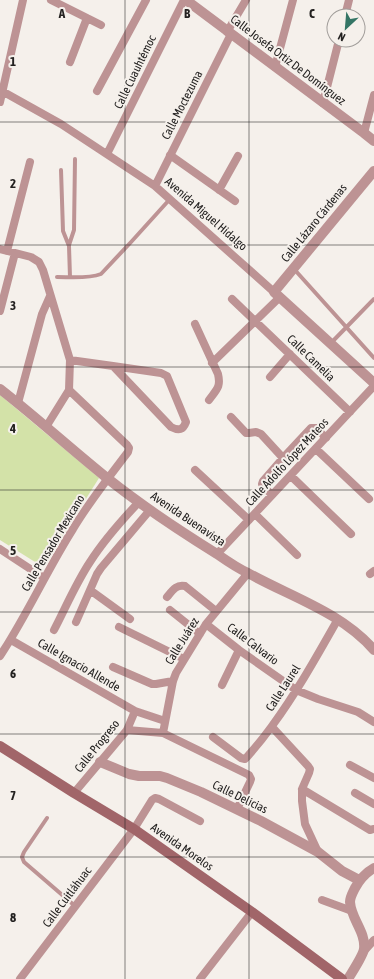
<svg xmlns="http://www.w3.org/2000/svg" width="374" height="979" viewBox="0 0 374 979" font-family="'Asap Condensed',sans-serif">
<style>
.green{fill:#d3e2a8}
.lines{fill:none;stroke-linecap:round;stroke-linejoin:round}
.service{stroke:#bd9394;stroke-width:4}
.minor{stroke:#bd9394;stroke-width:8}
.tertiary{stroke:#bd9394;stroke-width:10}
.secondary{stroke:#a16569;stroke-width:10}
.grid{fill:none;stroke:#232120;stroke-width:1;stroke-opacity:0.55}
.labels{text-anchor:middle;stroke-width:4;stroke-linejoin:round;paint-order:stroke}
.street-label{font-size:12px;fill:#232120;stroke:#f5f0eb}
.grid-label{font-size:13px;text-anchor:middle;font-weight:bold;fill:#232120;stroke:#f5f0eb;stroke-width:4;stroke-linejoin:round;paint-order:stroke}
</style>
<rect width="100%" height="100%" fill="#f5f0eb"/>
<path class="green" d="M0 395 99 478 43 567 0 540Z"/>
<g class="lines">
<path class="service" d="M61 170 63 231 69 246 70 277
M69 245 74 230 75 159
M294 269 374 358
M57 277C70 277 88 279 101 274L132 241 170 199
M331 343 374 299
M47 818 24 852 22 857 24 862 75 906"/>
<path class="minor" d="M51 0 101 25
M345 16 349 0
M227 32 246 0
M70 62 87 18
M275 67 293 0
M0 90 61 124 155 186 274 292
M97 91 146 0
M0 102 23 0
M323 103 339 40
M364 133 374 95
M107 154 184 0
M170 155 235 201
M155 186 231 34
M219 190 238 156
M0 249 31 257 39 262 43 270 70 360 69 390 46 427
M7 251 30 162
M232 299 350 412
M0 311 15 253
M195 324 218 374C221 387 217 389 209 400
M70 360 113 366 171 427C179 431 183 430 186 422L167 376 161 373 113 366
M212 363 280 297
M270 377 290 354
M18 403 42 314 50 296
M231 417 246 433H249L256 432 261 434 283 458
M316 449 369 499
M195 470 249 520
M291 476 351 534
M272 495 263 486 262 484 263 481 283 458 311 428H316L326 438
M255 514 297 555
M0 549 44 578
M217 554 374 386
M370 574 374 571
M90 590 130 619
M167 597C172 591 176 584 185 586L216 611
M170 610 200 634
M76 622 97 574 101 568 150 510
M206 624 239 650 296 690 318 699 358 712 374 722
M119 627 184 659
M54 630C66 607 76 583 90 562 104 540 121 521 139 502
M11 640 135 711 165 721
M0 656C27 615 47 570 73 529 89 502 109 477 128 452L129 448 127 445 69 390
M113 667 152 684H156L173 681
M222 685 239 650
M272 727 308 766 310 769 309 773 302 789V801L305 824 318 852
M127 730 163 733 249 775 251 779 250 782 237 809
M163 733 173 681 176 673 206 624 248 573
M213 737 241 758 245 759 247 757C256 747 264 737 272 726 297 692 317 656 338 619
M350 765 374 778
M302 789 370 830 374 829
M74 793 127 730 135 711
M355 793 374 804
M322 900 352 911
M364 951 374 940
M20 979 134 829 152 800 155 798 159 799 200 821
M200 979 252 912"/>
<path class="tertiary" d="M186 0 364 133 374 141
M374 171 274 292 374 383
M0 389C37 418 71 449 107 478 142 506 180 531 217 554 227 561 237 568 248 573 291 597 341 612 374 650
M100 762 129 774 139 776H160L167 778 201 792 261 821 318 852 342 871 359 880
M348 979C352 972 363 956 364 949 366 932 351 919 350 902 350 897 353 892 355 888 360 879 365 873 374 868"/>
<path class="secondary" d="M0 746 74 793 134 829 252 912 342 979"/>
</g>
<path class="grid" d="M125 0V979M249 0V979M0 122H374M0 245H374M0 367H374M0 490H374M0 612H374M0 734H374M0 857H374"/>
<g class="labels">
<g class="street-label">
<text transform="translate(288 60) rotate(37)" y="4">Calle Josefa Ortiz De Domínguez</text>
<text transform="translate(135 72) rotate(-64)" y="4">Calle Cuauhtémoc</text>
<text transform="translate(182 105) rotate(-63)" y="4">Calle Moctezuma</text>
<text transform="translate(206 214) rotate(41)" y="4">Avenida Miguel Hidalgo</text>
<text transform="translate(314 223) rotate(-51)" y="4">Calle Lázaro Cárdenas</text>
<text transform="translate(311 358) rotate(44)" y="4">Calle Camelia</text>
<text transform="translate(287 462) rotate(-47)" y="4">Calle Adolfo López Mateos</text>
<text transform="translate(188 519) rotate(34)" y="4">Avenida Buenavista</text>
<text transform="translate(53 543) rotate(-59)" y="4">Calle Pensador Mexicano</text>
<text transform="translate(182 641) rotate(-58)" y="4">Calle Juárez</text>
<text transform="translate(253 644) rotate(37)" y="4">Calle Calvario</text>
<text transform="translate(79 665) rotate(30)" y="4">Calle Ignacio Allende</text>
<text transform="translate(283 688) rotate(-57)" y="4">Calle Laurel</text>
<text transform="translate(97 746) rotate(-51)" y="4">Calle Progreso</text>
<text transform="translate(240 797) rotate(26)" y="4">Calle Delicias</text>
<text transform="translate(182 847) rotate(35)" y="4">Avenida Morelos</text>
<text transform="translate(67 897) rotate(-53)" y="4">Calle Cuitláhuac</text>
</g>
</g>
<g class="grid-label">
<text x="62" y="18">A</text>
<text x="187" y="18">B</text>
<text x="312" y="18">C</text>
<text x="13" y="66">1</text>
<text x="13" y="188">2</text>
<text x="13" y="310">3</text>
<text x="13" y="433">4</text>
<text x="13" y="555">5</text>
<text x="13" y="678">6</text>
<text x="13" y="800">7</text>
<text x="13" y="922">8</text>
</g>
<g transform="translate(346 28) rotate(206)"><circle r="19" fill="#f5f0eb" stroke="#a19d9a"/>
<path d="M0-3L7 15L0 10L-7 15Z" fill="#347565"/>
<text y="-6" font-size="11" font-weight="bold" text-anchor="middle" fill="#232120">N</text>
</g>
</svg>
